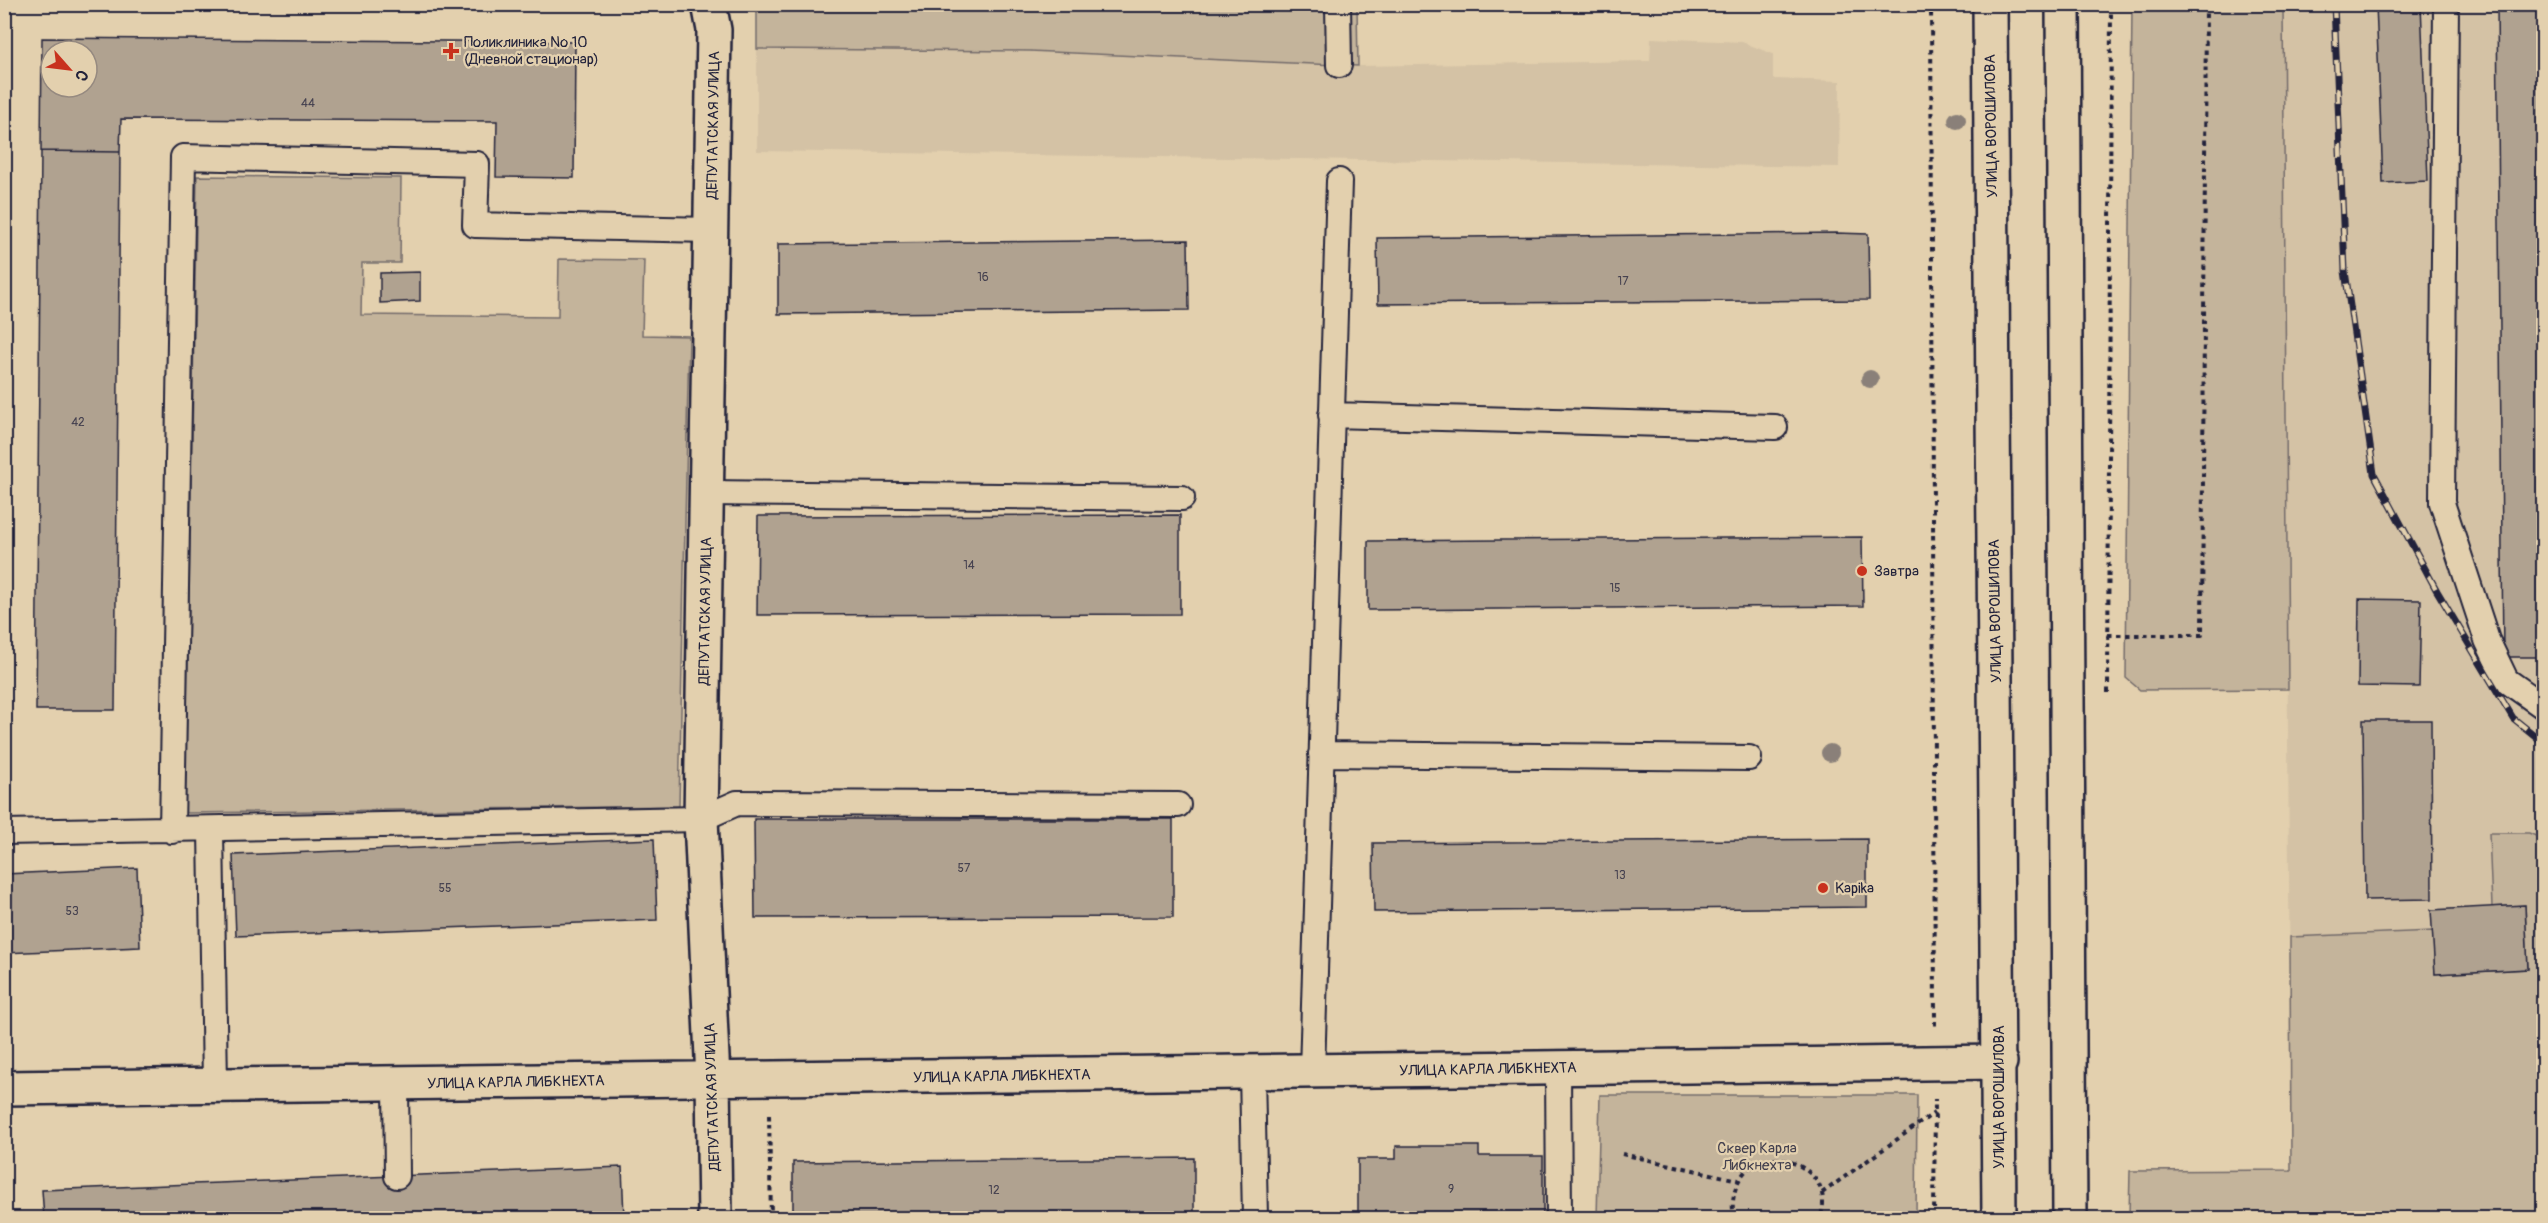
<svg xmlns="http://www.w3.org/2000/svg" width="2548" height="1223" viewBox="0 0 2548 1223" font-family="Pangolin,sans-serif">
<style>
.built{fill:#d4c2a5}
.green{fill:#c4b49b;stroke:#736b6b;stroke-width:1.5}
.building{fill:#b0a290;stroke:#22223b;stroke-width:1.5;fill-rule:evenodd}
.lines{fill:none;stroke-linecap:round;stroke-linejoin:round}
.lane-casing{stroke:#22223b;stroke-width:28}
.street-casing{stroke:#22223b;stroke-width:38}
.primary-casing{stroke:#22223b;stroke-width:38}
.path{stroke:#22223b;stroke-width:4;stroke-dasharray:4.5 4.5;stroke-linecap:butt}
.lane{stroke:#e3d0ae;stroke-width:24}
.street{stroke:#e3d0ae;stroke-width:33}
.primary{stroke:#e3d0ae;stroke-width:33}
.rail-casing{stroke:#22223b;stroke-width:7}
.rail{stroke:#e3d0ae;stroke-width:4.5;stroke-dasharray:14;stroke-linecap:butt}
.tree{fill:#8a8079}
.poi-dot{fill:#c8321e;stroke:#e3d0ae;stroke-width:2}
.labels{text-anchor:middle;stroke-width:4.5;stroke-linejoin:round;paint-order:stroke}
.number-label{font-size:12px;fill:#464250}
.poi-label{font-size:15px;fill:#22223b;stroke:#e3d0ae;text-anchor:start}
.street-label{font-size:15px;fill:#22223b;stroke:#e3d0ae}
.park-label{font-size:15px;fill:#423f4e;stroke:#e3d0ae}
</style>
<rect width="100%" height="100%" fill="#e3d0ae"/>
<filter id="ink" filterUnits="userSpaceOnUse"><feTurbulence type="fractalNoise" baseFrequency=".0167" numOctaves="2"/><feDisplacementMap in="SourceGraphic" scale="12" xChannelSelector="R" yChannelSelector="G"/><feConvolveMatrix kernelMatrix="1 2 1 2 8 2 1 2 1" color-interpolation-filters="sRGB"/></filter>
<g filter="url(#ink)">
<path class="built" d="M2283 5H2543V1218L2291 1170Z
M1651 38 1742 42 1773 54V79L1840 81 1839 167 757 151V49L1030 51 1358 66 1650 61Z"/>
<path class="green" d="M757 5H1357L1358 66 1030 51 757 49Z
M2132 5H2283L2288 689 2140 690 2126 678Z
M197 176 401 178 400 263H362L361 315 558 317 559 259 644 260 642 335 689 336 679 806 185 813Z
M2489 833H2529L2543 839V1218H2129L2130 1171 2291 1170 2290 937 2433 931 2435 974 2528 969 2525 905 2492 907Z
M1600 1095H1917L1916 1218H1597Z"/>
<path class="building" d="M2376 4H2421L2428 181 2383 183Z
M2497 4H2544V657H2503Z
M42 38 575 42 574 178 496 177 497 121 121 119 120 152 41 151ZM51 51H87V87H51Z
M41 151 120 152 115 710H36Z
M1836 233 1868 234 1869 300 1378 304 1377 238Z
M1188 240 1189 310 778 314V244Z
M420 272V301L380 303V273Z
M1180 515V614L757 615 758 516Z
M1862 537 1863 606 1368 610V541Z
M2359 599 2421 600 2419 687 2358 686Z
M2363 720H2431L2432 899 2365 900Z
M754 819H1173V917L755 918Z
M654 839 657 920 236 936 233 855Z
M1867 839V907L1374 912 1373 843Z
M137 868 140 947 4 953V874Z
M2525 905 2528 969 2435 974 2431 910Z
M1396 1146H1479V1156H1543V1218H1358V1159H1396Z
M1194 1158V1218H793V1162Z
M622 1167 624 1218H44L42 1190Z"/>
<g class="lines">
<defs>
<path id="lane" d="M1338 4 1339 65
M2446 4 2442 503 2487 640 2506 680 2544 707
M1331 415 1775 427
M708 493 1182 498
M1321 754 1749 758
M211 830 215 1085
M172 831 183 157 477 164 475 225 711 230
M4 832 701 819 737 803 1178 805
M1558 1068 1559 1218
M1312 1071 1339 181
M1252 1072 1255 1218
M396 1083 397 1176"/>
<path id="street" d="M709 4 714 30 701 819 713 1079 715 1218
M4 1088 2000 1062"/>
<path id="primary" d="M1990 4 1999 1218
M2063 4 2070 1218"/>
</defs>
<use href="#lane" class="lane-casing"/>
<use href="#street" class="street-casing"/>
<use href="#primary" class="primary-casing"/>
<path class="path" d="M1931 4 1935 1026
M2108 635H2202L2206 4
M2108 693 2111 4
M769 1115 771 1218
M1622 1154 1738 1180
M1822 1193 1934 1113
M1735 1218C1731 1208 1733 1197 1736 1187 1755 1134 1840 1165 1820 1218
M1934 1218 1935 1099"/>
<use href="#lane" class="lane"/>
<use href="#street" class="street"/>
<use href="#primary" class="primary"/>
<defs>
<path id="rail" d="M2334 4 2345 271 2374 474 2437 591 2513 718 2544 743"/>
</defs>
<use href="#rail" class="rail-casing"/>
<use href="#rail" class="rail"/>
</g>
<g class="tree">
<circle cx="1957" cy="120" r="9"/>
<circle cx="1870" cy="379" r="9"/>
<circle cx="1830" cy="753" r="9"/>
</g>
</g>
<g class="poi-dot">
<path d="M448 42h6v6h6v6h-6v6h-6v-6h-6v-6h6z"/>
<circle cx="1862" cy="571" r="6"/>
<circle cx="1823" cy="888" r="6"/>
</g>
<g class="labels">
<g class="number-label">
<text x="308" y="107">44</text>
<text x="983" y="281">16</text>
<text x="1623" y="285">17</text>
<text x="78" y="426">42</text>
<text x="969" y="569">14</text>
<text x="1615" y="592">15</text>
<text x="964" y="872">57</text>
<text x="1620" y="879">13</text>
<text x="445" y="892">55</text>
<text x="72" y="915">53</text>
<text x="1451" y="1193">9</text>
<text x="994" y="1194">12</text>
</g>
<g class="poi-label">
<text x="464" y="47">Поликлиника № 10<tspan x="464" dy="17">(Дневной стационар)</tspan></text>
<text x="1874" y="576">Завтра</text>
<text x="1835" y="893">Kapika</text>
</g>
<g class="street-label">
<text transform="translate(713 125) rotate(-89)" y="5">ДЕПУТАТСКАЯ УЛИЦА</text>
<text transform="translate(1991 126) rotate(-91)" y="5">УЛИЦА ВОРОШИЛОВА</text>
<text transform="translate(705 611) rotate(-89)" y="5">ДЕПУТАТСКАЯ УЛИЦА</text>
<text transform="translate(1995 611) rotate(-91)" y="5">УЛИЦА ВОРОШИЛОВА</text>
<text transform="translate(1488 1069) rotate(-1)" y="5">УЛИЦА КАРЛА ЛИБКНЕХТА</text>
<text transform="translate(1002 1076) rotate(-1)" y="5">УЛИЦА КАРЛА ЛИБКНЕХТА</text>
<text transform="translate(516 1082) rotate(-1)" y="5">УЛИЦА КАРЛА ЛИБКНЕХТА</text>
<text transform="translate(712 1097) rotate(-92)" y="5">ДЕПУТАТСКАЯ УЛИЦА</text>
<text transform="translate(1999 1097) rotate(-90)" y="5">УЛИЦА ВОРОШИЛОВА</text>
</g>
<g class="park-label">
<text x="1757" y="1153">Сквер Карла<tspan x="1757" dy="17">Либкнехта</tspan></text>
</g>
</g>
<rect width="2548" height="1223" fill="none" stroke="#e3d0ae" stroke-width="24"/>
<rect x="12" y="12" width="2524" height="1199" fill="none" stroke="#22223b" stroke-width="2" filter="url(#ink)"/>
<g transform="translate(69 69) rotate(118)"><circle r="28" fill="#e3d0ae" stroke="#968a80" stroke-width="1.5"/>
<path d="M0-4.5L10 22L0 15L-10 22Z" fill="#c8321e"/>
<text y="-9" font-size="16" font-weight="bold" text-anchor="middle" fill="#22223b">С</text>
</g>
</svg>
